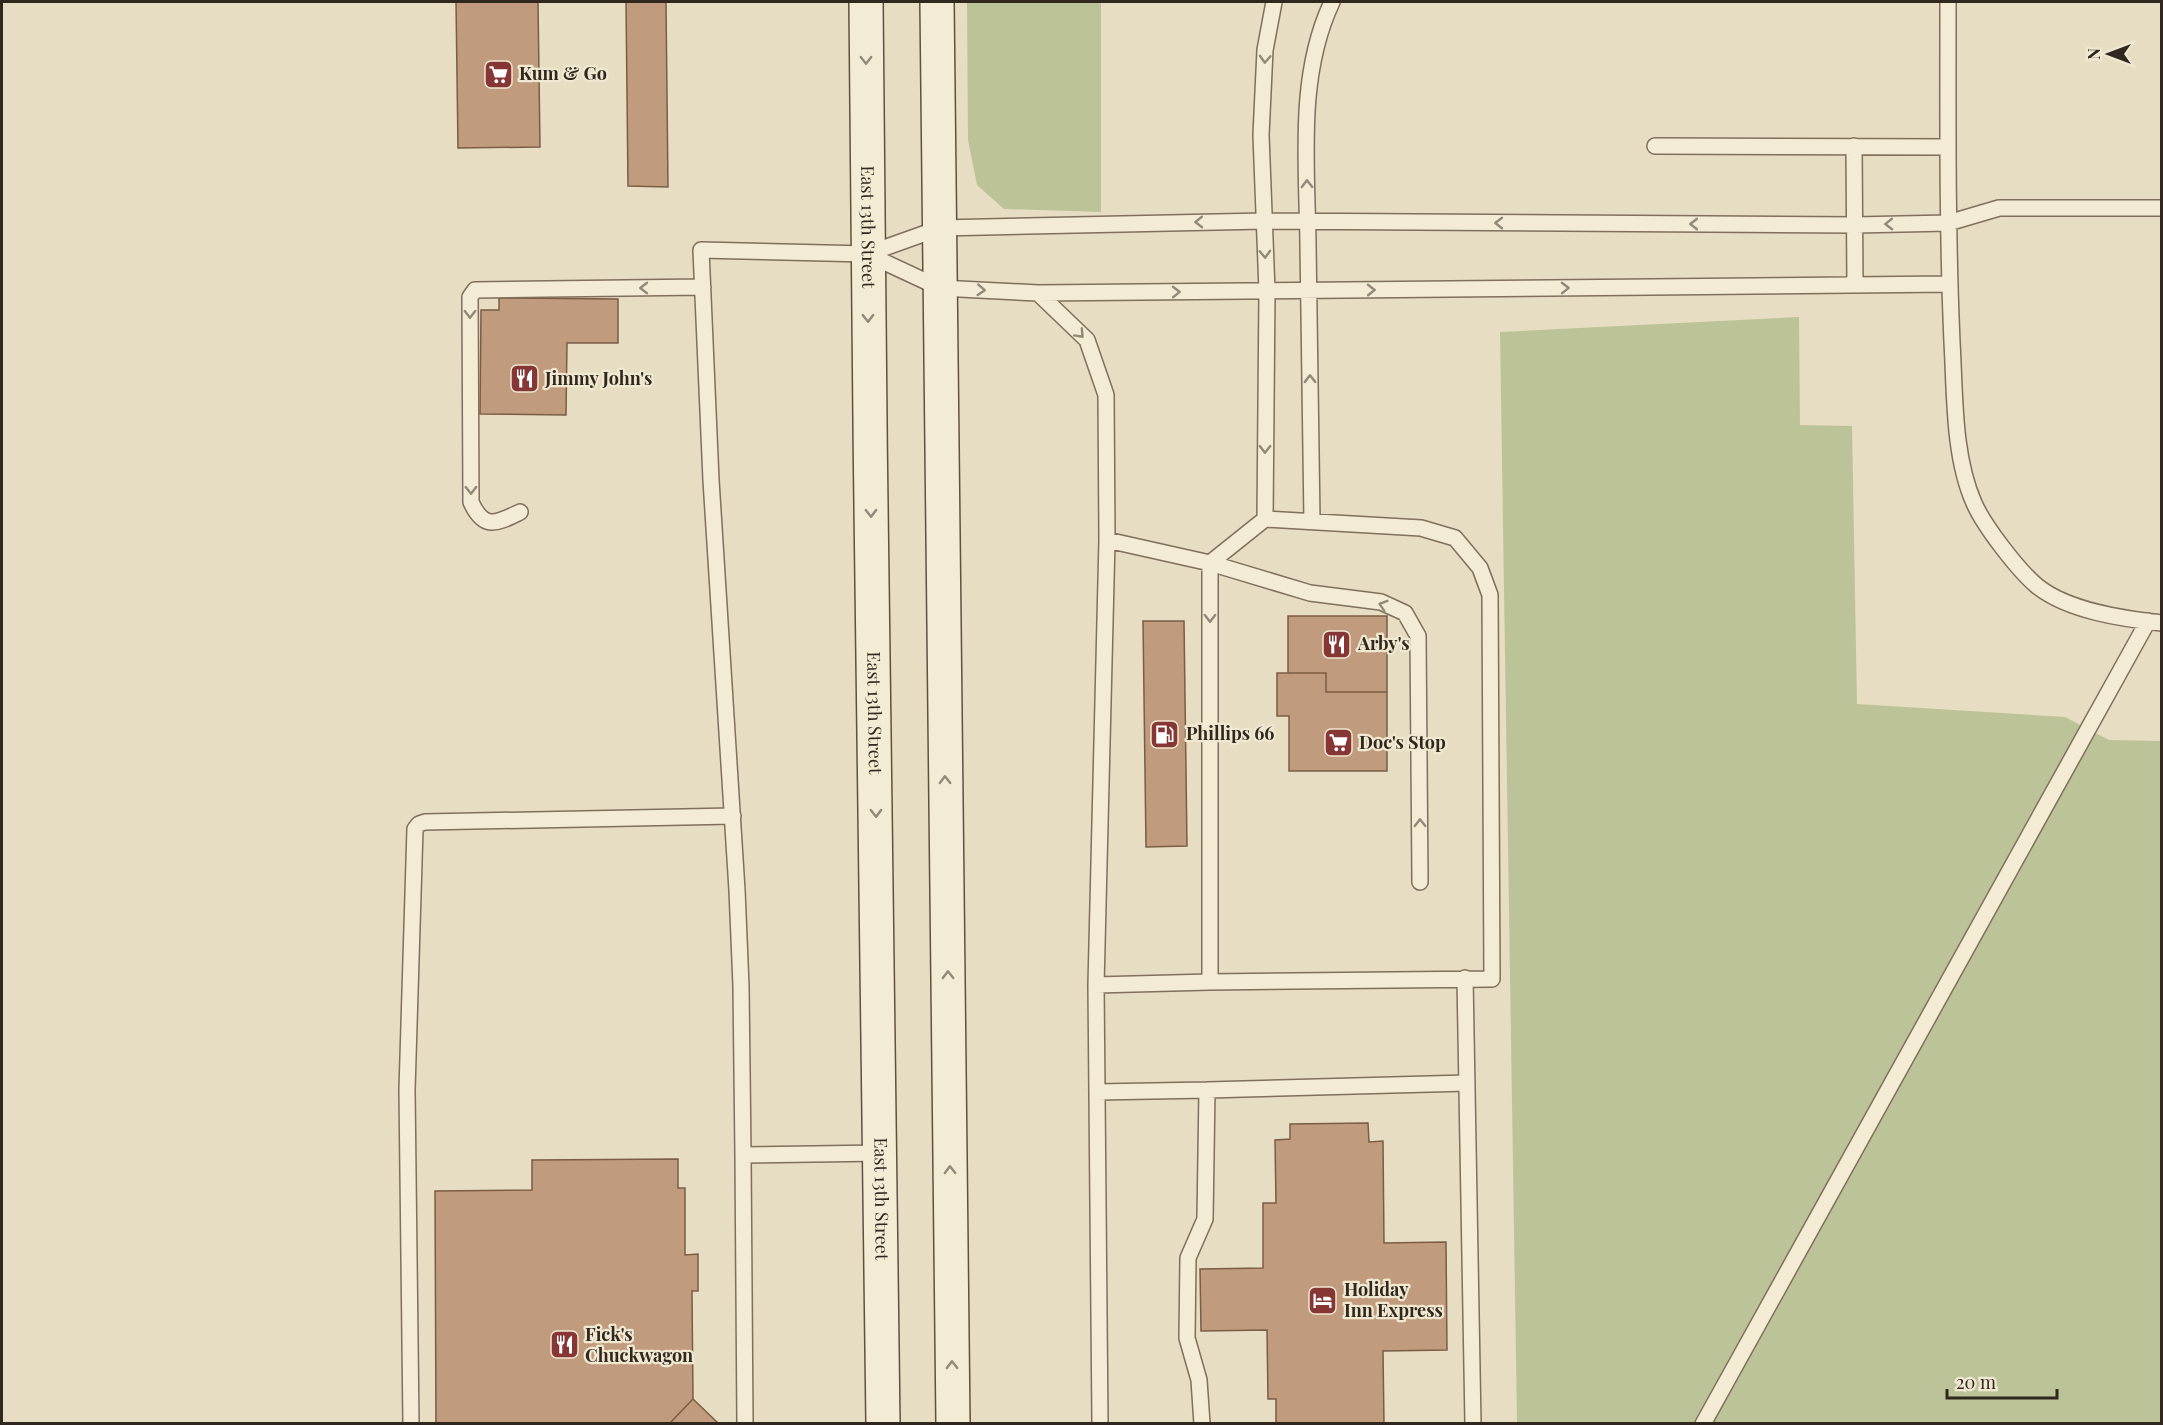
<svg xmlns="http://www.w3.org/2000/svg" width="2163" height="1425" viewBox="0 0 2163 1425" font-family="'Playfair Display',serif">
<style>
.green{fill:#bdc398}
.building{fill:#c19b7d;stroke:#7b5c45;stroke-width:1.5}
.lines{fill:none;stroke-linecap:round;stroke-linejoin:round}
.lane-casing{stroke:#7f6f5c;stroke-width:18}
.secondary-casing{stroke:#60513f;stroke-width:36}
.lane{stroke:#f3ebd4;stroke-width:15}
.secondary{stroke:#f3ebd4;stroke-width:33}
.oneway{stroke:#928979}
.labels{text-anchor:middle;stroke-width:4.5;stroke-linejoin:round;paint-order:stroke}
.poi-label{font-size:18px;font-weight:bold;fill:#30271e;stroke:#f0e8d1;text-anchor:start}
.street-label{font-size:18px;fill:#30271e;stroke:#f0e8d1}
</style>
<rect width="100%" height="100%" fill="#e7ddc2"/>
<path class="green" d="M967 2H1101V212L1004 209 977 185 968 140Z
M1799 317 1800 425 1852 426 1857 704 2065 717 2109 740 2161 741V1423H1517L1500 332Z"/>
<path class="building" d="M456 2H538L540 147 458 148Z
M626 2H666L668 187 628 186Z
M499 298 618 299V343H567L566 415 480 414 481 310H499Z
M1288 616H1387V692H1326V673H1288Z
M1143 621H1184L1187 846 1146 847Z
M1277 673H1326V692H1387V771H1289V716H1277Z
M1368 1123 1369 1142 1383 1141 1384 1243 1446 1242 1447 1350 1383 1351 1384 1424H1276V1399H1268L1267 1330 1201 1331 1200 1269 1263 1268V1203H1276L1275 1140 1290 1139V1124Z
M678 1159V1188H685V1255L698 1254V1291H692L693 1399 669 1424H436L435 1191 532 1190V1160Z
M693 1399 719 1424H669Z"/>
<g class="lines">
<defs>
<path id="lane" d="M1948 2C1948 115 1947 228 1952 342 1955 393 1953 456 1974 503 1984 526 2018 570 2037 586 2068 611 2123 619 2162 623
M1655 146 1948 147
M1854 146 1855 284
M867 254 940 288 1038 293 1949 284
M1038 293 1087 340 1106 395 1107 540 1096 985 1100 1424
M520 512C497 523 484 531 471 502L470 297 475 290 703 287
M1312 521C1311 429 1309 336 1308 244 1307 163 1297 76 1332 2
M1107 540 1210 563 1310 593 1381 602 1405 613 1418 636 1420 882
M1465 978 1473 1424
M1210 982 1492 979 1490 595 1480 568 1455 538 1421 528 1265 519
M1096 985 1210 982V563L1265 519 1267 291 1261 135 1265 50 1274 2
M1097 1092 1207 1090
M743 1155 741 986 737 890 711 480 701 250 867 254 940 228 1264 221 1855 225 1948 223 1999 208H2162
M411 1424 407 1090 415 829 419 824 425 822 733 816
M745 1424 743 1155 882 1153
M1202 1424 1199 1380 1187 1338 1188 1258 1205 1219 1207 1090 1467 1083
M1703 1424 2148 621"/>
<g id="secondary">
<path id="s1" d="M866 2C868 476 880 949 883 1424"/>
<path d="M937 2 953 1424"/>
</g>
</defs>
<use href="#lane" class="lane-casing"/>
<use href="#secondary" class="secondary-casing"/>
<use href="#lane" class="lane"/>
<use href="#secondary" class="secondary"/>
</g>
<defs><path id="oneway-chevron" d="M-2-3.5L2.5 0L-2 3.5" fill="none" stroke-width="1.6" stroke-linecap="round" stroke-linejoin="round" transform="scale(1.5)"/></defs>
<g class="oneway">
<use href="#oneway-chevron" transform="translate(1265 59) rotate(93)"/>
<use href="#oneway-chevron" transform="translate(866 60) rotate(90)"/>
<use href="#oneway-chevron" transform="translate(1307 184) rotate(-91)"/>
<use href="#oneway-chevron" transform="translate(1199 222) rotate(179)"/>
<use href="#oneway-chevron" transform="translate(1499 223) rotate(-180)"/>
<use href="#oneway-chevron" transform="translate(1694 224) rotate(-180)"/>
<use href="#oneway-chevron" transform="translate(1889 224) rotate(179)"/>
<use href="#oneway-chevron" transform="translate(1265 254) rotate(88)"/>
<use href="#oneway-chevron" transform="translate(644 288) rotate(180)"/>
<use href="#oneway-chevron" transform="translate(1565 288) rotate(-1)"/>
<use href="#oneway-chevron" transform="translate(981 290) rotate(3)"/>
<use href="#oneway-chevron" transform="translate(1371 290) rotate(-1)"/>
<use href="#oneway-chevron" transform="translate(1176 292) rotate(-1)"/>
<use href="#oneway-chevron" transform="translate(470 314) rotate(90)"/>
<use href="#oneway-chevron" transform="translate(868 318) rotate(89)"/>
<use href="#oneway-chevron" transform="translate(1080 334) rotate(47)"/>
<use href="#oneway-chevron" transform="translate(1310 379) rotate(-91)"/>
<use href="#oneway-chevron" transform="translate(1265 449) rotate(91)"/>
<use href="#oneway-chevron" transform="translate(471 490) rotate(89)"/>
<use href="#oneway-chevron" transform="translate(871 513) rotate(89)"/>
<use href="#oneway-chevron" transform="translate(1383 605) rotate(-163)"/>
<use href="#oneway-chevron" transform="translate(1210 618) rotate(90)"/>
<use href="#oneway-chevron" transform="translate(945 780) rotate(-91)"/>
<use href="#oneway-chevron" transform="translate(876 813) rotate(89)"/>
<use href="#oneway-chevron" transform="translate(1420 823) rotate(-91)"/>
<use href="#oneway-chevron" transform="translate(948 975) rotate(-91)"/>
<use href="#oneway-chevron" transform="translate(950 1170) rotate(-91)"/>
<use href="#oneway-chevron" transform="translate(952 1365) rotate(-91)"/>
</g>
<defs>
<symbol id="supermarket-square" viewBox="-11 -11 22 22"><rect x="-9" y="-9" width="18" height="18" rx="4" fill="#863634" stroke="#f0e8d1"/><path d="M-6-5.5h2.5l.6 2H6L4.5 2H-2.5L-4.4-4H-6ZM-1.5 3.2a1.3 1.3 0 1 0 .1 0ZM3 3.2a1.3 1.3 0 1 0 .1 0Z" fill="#fff"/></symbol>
<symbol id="restaurant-square" viewBox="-11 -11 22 22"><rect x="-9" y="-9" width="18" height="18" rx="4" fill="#863634" stroke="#f0e8d1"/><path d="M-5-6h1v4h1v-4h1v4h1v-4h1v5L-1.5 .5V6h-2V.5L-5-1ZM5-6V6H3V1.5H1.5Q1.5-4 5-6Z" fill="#fff"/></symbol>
<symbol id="fuel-square" viewBox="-11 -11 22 22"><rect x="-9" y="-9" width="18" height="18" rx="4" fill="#863634" stroke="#f0e8d1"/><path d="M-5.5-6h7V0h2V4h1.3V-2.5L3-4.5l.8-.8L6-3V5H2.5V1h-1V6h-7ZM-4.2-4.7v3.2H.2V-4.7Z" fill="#fff"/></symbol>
<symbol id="hotel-square" viewBox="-11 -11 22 22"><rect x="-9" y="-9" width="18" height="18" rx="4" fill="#863634" stroke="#f0e8d1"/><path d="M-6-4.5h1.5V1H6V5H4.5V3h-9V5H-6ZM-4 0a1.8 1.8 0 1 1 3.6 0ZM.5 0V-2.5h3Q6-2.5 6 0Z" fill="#fff"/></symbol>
</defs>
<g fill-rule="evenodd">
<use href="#supermarket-square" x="482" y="58" width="33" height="33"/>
<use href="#restaurant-square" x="508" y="362" width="33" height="33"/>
<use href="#restaurant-square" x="1320" y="628" width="33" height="33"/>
<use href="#fuel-square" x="1148" y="718" width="33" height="33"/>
<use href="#supermarket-square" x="1322" y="726" width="33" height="33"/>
<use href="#hotel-square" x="1306" y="1284" width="33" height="33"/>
<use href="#restaurant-square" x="548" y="1328" width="33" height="33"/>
</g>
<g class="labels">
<g class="poi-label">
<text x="519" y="80">Kum &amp; Go</text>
<text x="545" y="385">Jimmy John's</text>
<text x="1358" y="650">Arby's</text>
<text x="1186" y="740">Phillips 66</text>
<text x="1359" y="749">Doc's Stop</text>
<text x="1344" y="1296">Holiday<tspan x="1344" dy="21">Inn Express</tspan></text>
<text x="585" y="1341">Fick's<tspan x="585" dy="21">Chuckwagon</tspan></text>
</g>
<g class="street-label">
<text dy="6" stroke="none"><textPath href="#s1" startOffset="225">East 13th Street</textPath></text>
<text dy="6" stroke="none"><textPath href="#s1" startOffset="711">East 13th Street</textPath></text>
<text dy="6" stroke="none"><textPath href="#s1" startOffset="1197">East 13th Street</textPath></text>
</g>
</g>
<rect width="2163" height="1425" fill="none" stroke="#30271e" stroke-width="6"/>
<g transform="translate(2109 54) rotate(270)" stroke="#f0e8d1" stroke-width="4.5" paint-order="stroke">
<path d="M0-4.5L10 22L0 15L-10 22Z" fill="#30271e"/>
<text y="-9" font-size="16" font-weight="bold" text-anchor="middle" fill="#30271e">N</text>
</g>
<path d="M1947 1389v9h110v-9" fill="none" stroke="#30271e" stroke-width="3"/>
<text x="1956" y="1389" font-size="18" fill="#30271e" stroke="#f0e8d1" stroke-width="4.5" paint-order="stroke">20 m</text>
</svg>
